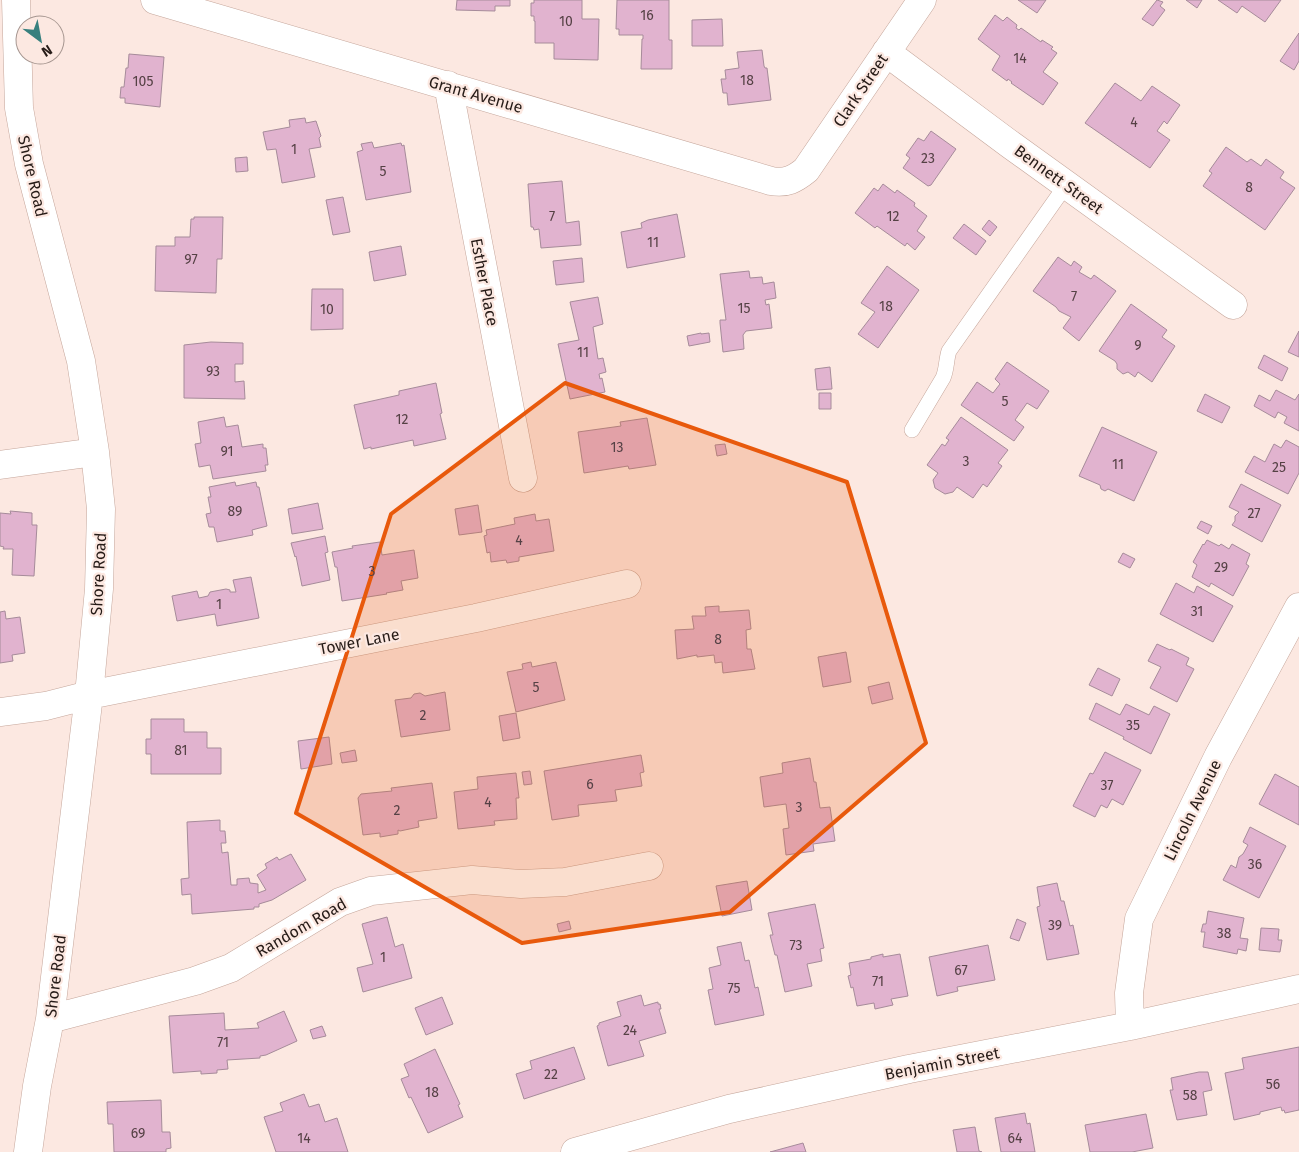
<svg xmlns="http://www.w3.org/2000/svg" width="1299" height="1152" viewBox="0 0 1299 1152" font-family="'Fira Sans',sans-serif">
<style>
.building{fill:#e1b3cf;stroke:#a68b9a}
.lines{fill:none;stroke-linecap:round;stroke-linejoin:round}
.lane-casing{stroke:#c5a69b;stroke-width:16}
.street-casing{stroke:#c5a69b;stroke-width:29}
.lane{stroke:#fff;stroke-width:15}
.street{stroke:#fff;stroke-width:28}
.marked{fill:#e8590c;fill-opacity:0.2;stroke:#e8590c;stroke-width:4;stroke-linejoin:round}
.labels{text-anchor:middle;stroke-width:4.5;stroke-linejoin:round;paint-order:stroke}
.number-label{font-size:14px;fill:#554145}
.street-label{font-size:16px;fill:#261b17;stroke:#fce8e1}
</style>
<rect width="100%" height="100%" fill="#fce8e1"/>
<path class="building" d="M457 0H510V6H495V11L456 10Z
M534 0H582V19H599L598 60 554 59V43H535V21H534V16H531V3H534Z
M617 0H669V40H672V69H641L642 39H643V35H619V29H616Z
M1018 0H1046L1037 13Z
M1157 0 1163 2 1160 6 1165 10 1153 26 1142 19Z
M1186 0H1202L1197 8Z
M1218 0H1281L1265 22 1242 6 1237 13Z
M995 15 1003 21 1007 17 1017 25 1016 28 1019 30 1021 28 1041 42 1042 40 1053 47 1051 49 1057 53 1043 72 1058 83 1043 105 1011 83 1012 82 1008 79 1007 81 992 70 1000 56 978 39Z
M722 19 723 46H692V20Z
M1299 33V61L1294 70 1280 61Z
M762 50 764 66 765 68H767L771 100 728 105 727 93H723L721 79H726L725 70 739 68 737 52Z
M129 54 164 57 160 107 125 103V98H120L121 87H124L126 68H128Z
M1115 83 1141 101 1152 86 1180 105 1167 124 1164 121 1157 131 1170 140 1150 168 1085 123Z
M305 118 306 123 316 121 321 136 319 138 321 147 309 149 315 177 282 183 276 149 267 150 263 132 290 127 289 120Z
M931 131 956 149 931 185 928 186 903 168 910 158 906 155 918 138 924 141Z
M372 142 374 148 401 143 402 146 404 145 411 192 366 200 357 152 363 150 361 144Z
M1226 147 1247 162 1251 159 1261 166 1266 159 1284 172 1280 178 1295 188 1265 230 1203 186 1212 173 1209 171Z
M247 157 248 171 236 172 235 158Z
M562 181 566 223 579 221 581 245 541 248 539 229 534 230 533 227H531L528 184Z
M883 184 895 193 897 190 915 203 914 206 927 216 917 231 925 237 915 250 907 243 905 246 877 226 875 228 855 213 874 188 878 191Z
M343 197 350 232 333 235 326 200Z
M677 214 685 257 627 268 621 232 642 228 641 223 648 220Z
M194 217H223L222 259H217L216 293 155 291 156 246H175V237H190L191 219H194Z
M989 220 997 227 990 236 982 229Z
M964 224 986 241 976 255 953 238Z
M401 246 406 275 374 281 369 252Z
M1058 257 1071 266 1074 261 1082 267 1079 272 1091 279 1094 275 1116 291 1079 341 1063 328 1071 317 1059 311 1056 307 1033 291Z
M582 258 584 282 556 285 553 261Z
M887 266 919 290 878 348 858 334 875 312 861 303Z
M749 271 750 278 762 277 763 284 774 282 776 298 765 300 766 305 769 304 772 328 746 331 743 335 744 349 723 352 720 323V320H726L720 274Z
M312 289H343V329L311 330Z
M598 297 603 324 593 327 598 359 603 358 606 372 599 374 600 379 602 378 605 392 570 399 558 344 579 340 570 302Z
M1131 304 1167 330 1162 337 1175 346 1152 382 1138 372 1135 377 1128 372 1123 374 1117 369V364L1115 361 1099 351Z
M1299 331V357L1288 352Z
M701 333V334L709 333 710 342 689 346 687 336Z
M211 342 243 343V364H235V382L244 381 245 399 184 398V345Z
M1264 355 1288 368 1282 381 1258 368Z
M1007 362 1049 391 1037 409 1027 403 1015 420 1024 427 1014 441 961 405 977 382 993 393 1000 384 995 379Z
M830 367 832 389 817 390 815 369Z
M436 383 442 413 440 414 446 439 414 446 413 440 371 449V447L364 449 354 405 399 395V391Z
M1276 390 1295 400 1299 394V431L1284 423 1287 417 1278 412 1275 418 1254 406 1259 395 1270 401Z
M819 393H831V409H819Z
M1205 394 1230 407 1222 423 1197 411Z
M224 417 226 427 238 425 242 447 263 444V448H266L268 465H265L266 471 213 479 210 465 199 467 195 444 201 443 198 422Z
M961 417 1008 450 998 463 1002 466 987 487 983 484 973 498 957 487 953 492 945 494 935 488 933 480 938 473 927 465 942 444 945 446 949 440 946 438Z
M647 418 656 465 629 469 628 466 584 473 578 432 621 426 620 422Z
M1102 427 1157 452 1134 501 1108 489 1105 491 1101 489 1100 485 1079 476Z
M1286 440 1299 447V473L1288 494 1245 472 1254 456 1265 462 1274 444 1281 448Z
M725 444 727 454 717 456 715 445Z
M235 482 236 486 256 482 257 487H259L267 526 252 530 253 535 217 542 214 527H209L206 514 211 513 208 497H211L209 487Z
M1241 484 1281 505 1262 542 1232 525 1235 521V516L1239 512 1229 507Z
M318 503 323 529 292 534 288 509Z
M478 505 482 532 459 535 455 509Z
M10 511 32 513V525H37L34 576 12 575 13 549H3L4 547 0 546V513L11 514Z
M535 514 536 521 549 519 554 551 519 557V561L507 563 506 560 491 562 490 552 487 553 484 536 487 535 486 530 515 524 514 518Z
M1201 521 1212 526 1208 534 1197 528Z
M325 536 328 552 325 553 330 580 302 586 296 556 295 557 291 543Z
M1207 540 1219 546 1221 544 1229 549 1232 544 1250 554 1246 564 1249 566 1233 596 1211 583 1209 587 1192 577 1197 565 1193 562 1203 544 1204 545Z
M380 542 382 555 414 550 418 578 401 581 403 590 386 593 387 594 342 601 337 567H335L332 552 353 548 352 546Z
M1123 553 1135 559 1130 568 1118 562Z
M251 577 259 618 217 626 215 614 177 621 172 596 197 591 199 598 208 596 210 592 226 589 230 590V592H236L233 580Z
M1176 583 1194 593 1197 586 1233 606 1213 642 1160 614Z
M719 606V612L749 610 751 629 746 630 747 649H751L755 669 723 673 722 662 715 663 714 655 697 657V655L677 659 675 630 694 629 692 616H706L705 607Z
M5 611 6 619 20 617 25 653 12 655 13 661 0 663V612Z
M1157 644 1170 650 1171 649 1189 658 1186 665 1194 669 1177 702 1150 688 1161 667 1148 661Z
M846 652 851 682 823 687 818 657Z
M531 662 532 667 556 662 565 700 516 712 507 672 523 669 522 664Z
M1098 668 1120 679 1112 696 1089 685Z
M889 682 893 699 872 704 868 687Z
M445 692 450 730 401 737 395 700 411 698 414 694 420 693 425 696Z
M1096 703 1120 715 1126 704 1149 715 1154 706 1170 714 1151 754 1123 739 1124 737 1089 719Z
M516 713 520 738 503 741 499 716Z
M151 719H184V732H207V748H221V774H151V754H146V739H151Z
M329 737 332 764 301 769 298 741Z
M355 750 357 761 342 763 340 753Z
M1105 752 1141 770 1123 805 1112 799 1107 808 1101 805 1095 817 1073 806 1090 773 1093 774Z
M641 755 644 772 640 773 642 786 615 790 617 801 578 805 579 816 552 820 544 771Z
M810 758 814 782H816L820 808 830 807 835 841 813 844 814 851 786 855 783 829 789 828 786 804 764 807 760 777 783 773 782 763Z
M530 771 532 784 524 785 522 772Z
M516 773 519 798H516L517 819 494 821 495 825 458 829 454 792 478 789 477 777Z
M1275 774 1299 787V825L1259 804Z
M432 783 437 818 418 821 419 827 400 831 398 830V834L380 837V833L363 835 358 798 361 794 392 791 391 788Z
M220 820V831H225L226 843H221L222 853 228 852 231 885H237V879L249 878 250 883 258 884V893L266 890 257 875 267 868 265 864 277 857 279 860 291 854 306 880 272 900 259 904V907H254V909L192 914 191 894 182 895 181 879 189 878 187 822Z
M1250 827 1286 846 1259 898 1223 880 1231 865 1236 868 1239 857 1243 854 1248 845 1243 842Z
M747 881 752 910 722 916 716 886Z
M1057 883 1061 901H1064L1070 926 1073 925 1079 954 1047 960 1037 907 1040 906 1037 887Z
M815 904 824 948 820 949 822 961 807 964 812 986 785 992 777 955H775L770 935H773L768 913Z
M1208 911 1244 918 1240 938 1248 939 1246 951 1238 949 1237 954 1203 947 1205 932H1201L1203 924H1206Z
M387 917 395 947 403 944 412 978 363 992 357 968 373 964 362 924Z
M1017 919 1026 923 1019 941 1010 938Z
M569 921 571 929 559 932 557 924Z
M1261 928 1279 929 1278 940H1282L1280 952 1259 950Z
M741 942 745 961 749 960 755 988 758 987 764 1015 715 1025 708 990 713 989 709 968 721 965 717 947Z
M988 945 995 980 957 987 958 991 937 996 929 957Z
M883 954V957L900 954 908 996 891 999 893 1005 875 1009 874 1003 857 1006 853 987 851 988 848 976 851 975 849 963 871 959V957Z
M641 995 644 1006 658 1002V1004H660L661 1009H659L666 1033 639 1041 644 1056 608 1066 597 1026 599 1025V1023L621 1016 617 1002Z
M442 997 453 1024 426 1035 415 1008Z
M284 1011 297 1041 266 1055 260 1056V1058L227 1060 228 1069 217 1070V1073L201 1074V1071L173 1073 169 1016 224 1013 225 1030 259 1028 257 1023Z
M322 1026 326 1036 313 1039 310 1030Z
M574 1047 585 1079 524 1099 516 1074 532 1069 530 1061Z
M1299 1047V1110L1285 1113 1284 1110 1282 1111 1281 1107 1260 1112V1114L1234 1120 1225 1073 1244 1069 1242 1058Z
M435 1049 460 1104 458 1105 463 1117 428 1133 411 1097 409 1098 401 1079 409 1076 404 1064Z
M1199 1072H1208L1212 1090 1203 1092 1207 1115 1177 1120 1170 1090H1173L1171 1078Z
M304 1094 309 1107 319 1104 325 1122 337 1118 348 1152H276L264 1117 283 1111 280 1103Z
M161 1100 162 1132H170L171 1148 166 1149V1152H114L113 1124H108L107 1102Z
M1025 1113 1027 1124 1030 1123 1035 1152H1001L995 1118Z
M1146 1114 1153 1148 1132 1152H1090L1085 1125Z
M975 1127 979 1151 982 1152H957L953 1130Z
M803 1143 806 1152H770Z"/>
<g class="lines">
<defs>
<path id="lane" d="M912 430 943 378C947 369 946 360 949 351L1066 185"/>
<path id="street" d="M16 0 19 108 29 164 81 361 95 452 101 509 99 589 89 695 50 1019 37 1086 28 1152
M155 0 771 181C786 184 795 179 806 170L922 0
M886 52 1011 145 1233 305
M448 85 523 478
M0 465 95 452
M0 712 46 706 89 695 476 618 627 584
M50 1019 195 981 231 968 340 902 371 891 472 880 521 884 565 882 649 866
M1130 1026 1129 993 1139 919 1218 757 1299 607
M575 1152 729 1109 909 1069 1130 1026 1299 989"/>
</defs>
<use href="#lane" class="lane-casing"/>
<use href="#street" class="street-casing"/>
<use href="#lane" class="lane"/>
<use href="#street" class="street"/>
</g>
<path class="marked" d="M565 383 847 482 926 743 730 912 522 943 296 813 391 514Z"/>
<g class="labels">
<g class="number-label">
<text x="647" y="20">16</text>
<text x="566" y="26">10</text>
<text x="1020" y="63">14</text>
<text x="747" y="85">18</text>
<text x="143" y="86">105</text>
<text x="1134" y="127">4</text>
<text x="294" y="154">1</text>
<text x="928" y="163">23</text>
<text x="383" y="176">5</text>
<text x="1249" y="192">8</text>
<text x="552" y="221">7</text>
<text x="893" y="221">12</text>
<text x="653" y="247">11</text>
<text x="191" y="264">97</text>
<text x="1074" y="301">7</text>
<text x="886" y="311">18</text>
<text x="744" y="313">15</text>
<text x="327" y="314">10</text>
<text x="1138" y="350">9</text>
<text x="583" y="357">11</text>
<text x="213" y="376">93</text>
<text x="1005" y="406">5</text>
<text x="402" y="424">12</text>
<text x="617" y="452">13</text>
<text x="227" y="456">91</text>
<text x="966" y="466">3</text>
<text x="1118" y="469">11</text>
<text x="1279" y="472">25</text>
<text x="235" y="516">89</text>
<text x="1254" y="518">27</text>
<text x="519" y="545">4</text>
<text x="1221" y="572">29</text>
<text x="372" y="576">3</text>
<text x="219" y="609">1</text>
<text x="1197" y="616">31</text>
<text x="718" y="644">8</text>
<text x="536" y="692">5</text>
<text x="423" y="720">2</text>
<text x="1133" y="730">35</text>
<text x="181" y="755">81</text>
<text x="590" y="789">6</text>
<text x="1107" y="790">37</text>
<text x="488" y="807">4</text>
<text x="799" y="812">3</text>
<text x="397" y="815">2</text>
<text x="1255" y="869">36</text>
<text x="1055" y="930">39</text>
<text x="1224" y="938">38</text>
<text x="796" y="950">73</text>
<text x="383" y="962">1</text>
<text x="961" y="975">67</text>
<text x="878" y="986">71</text>
<text x="734" y="993">75</text>
<text x="630" y="1035">24</text>
<text x="223" y="1047">71</text>
<text x="551" y="1079">22</text>
<text x="1273" y="1089">56</text>
<text x="432" y="1097">18</text>
<text x="1190" y="1100">58</text>
<text x="138" y="1138">69</text>
<text x="304" y="1143">14</text>
<text x="1015" y="1143">64</text>
</g>
<g class="street-label">
<text transform="translate(860 90) rotate(-56)" y="6">Clark Street</text>
<text transform="translate(476 94) rotate(16)" y="6">Grant Avenue</text>
<text transform="translate(33 176) rotate(77)" y="6">Shore Road</text>
<text transform="translate(1059 179) rotate(36)" y="6">Bennett Street</text>
<text transform="translate(485 282) rotate(79)" y="6">Esther Place</text>
<text transform="translate(98 574) rotate(-87)" y="6">Shore Road</text>
<text transform="translate(359 641) rotate(-11)" y="6">Tower Lane</text>
<text transform="translate(1192 810) rotate(-64)" y="6">Lincoln Avenue</text>
<text transform="translate(301 927) rotate(-30)" y="6">Random Road</text>
<text transform="translate(55 976) rotate(-83)" y="6">Shore Road</text>
<text transform="translate(942 1063) rotate(-11)" y="6">Benjamin Street</text>
</g>
</g>
<g transform="translate(40 40) rotate(148)"><circle r="24" fill="#fce8e1" stroke="#a69690"/>
<path d="M0-4L9 19L0 12L-9 19Z" fill="#37807e"/>
<text y="-8" font-size="14" font-weight="bold" text-anchor="middle" fill="#261b17">N</text>
</g>
</svg>
